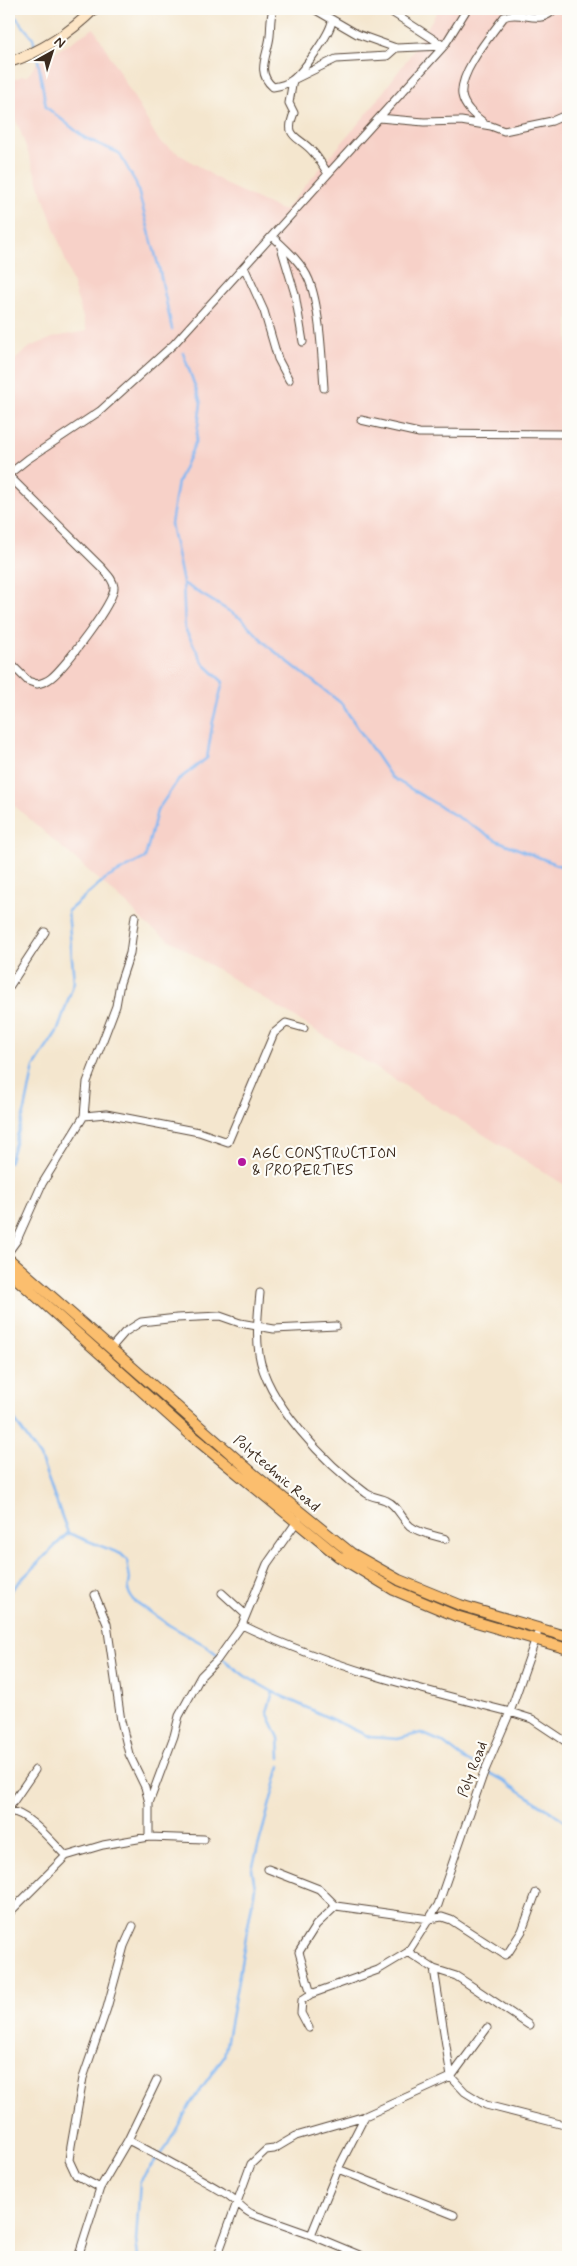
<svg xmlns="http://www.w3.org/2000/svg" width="577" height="2266" viewBox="0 0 577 2266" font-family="Mynerve,sans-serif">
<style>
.built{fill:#f7d1c8}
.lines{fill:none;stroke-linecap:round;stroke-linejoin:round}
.stream{stroke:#83b8f2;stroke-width:2.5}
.minor-casing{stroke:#574638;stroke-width:9}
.secondary-casing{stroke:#574638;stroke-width:12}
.primary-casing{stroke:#574638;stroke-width:12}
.minor{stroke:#fff;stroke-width:7}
.secondary{stroke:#fde5c5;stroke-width:10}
.primary{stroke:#fbbe6e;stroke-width:10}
.poi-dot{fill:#b5179e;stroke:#fdfcf7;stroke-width:2}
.labels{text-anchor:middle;stroke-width:4.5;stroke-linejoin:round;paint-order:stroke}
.poi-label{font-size:15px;fill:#3b2a1e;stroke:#fdfcf7;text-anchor:start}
.street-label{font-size:15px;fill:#3b2a1e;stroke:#fdfcf7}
</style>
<rect width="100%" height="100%" fill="#fdfcf7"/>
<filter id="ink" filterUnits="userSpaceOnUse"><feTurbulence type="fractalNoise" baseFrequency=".02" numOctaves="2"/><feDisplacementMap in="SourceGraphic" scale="10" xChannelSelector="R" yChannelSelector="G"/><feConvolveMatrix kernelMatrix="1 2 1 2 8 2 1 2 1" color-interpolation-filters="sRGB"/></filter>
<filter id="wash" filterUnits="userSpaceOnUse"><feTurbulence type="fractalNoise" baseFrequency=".0096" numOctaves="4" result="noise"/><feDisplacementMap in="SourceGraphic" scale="20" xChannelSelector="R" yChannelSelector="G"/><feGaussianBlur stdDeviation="1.12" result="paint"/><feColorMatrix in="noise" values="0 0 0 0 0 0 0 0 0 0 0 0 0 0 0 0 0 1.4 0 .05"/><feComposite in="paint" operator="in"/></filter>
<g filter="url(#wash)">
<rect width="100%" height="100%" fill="#f4e6ce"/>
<path class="built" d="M439 9H568V1187L160 934 144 923 131 908 9 801V365L30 347 55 337 87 331 66 262 20 130 9 105V82L22 76H28L36 64 94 28 159 141 229 186 284 211 369 111 409 57Z"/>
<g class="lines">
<path class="stream" d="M9 9 33 38 35 48
M37 54 46 107 85 138 119 153 136 183 159 268 172 329
M183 583 242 619 269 647 341 703 391 777 496 840 568 869
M9 1163 25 1110 34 1067 58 1030 74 982 68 911 105 879 145 858 157 811 178 780 207 758 213 721 223 682 204 664 185 629 183 583 171 524 178 482 196 441 201 403 183 353
M9 1415 14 1419 40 1457 68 1533 121 1554 127 1560 130 1579 128 1591 133 1600 169 1625 205 1645 245 1676 273 1692 370 1737 398 1739 421 1733 442 1742 464 1759 506 1782 568 1823
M9 1592 68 1533
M273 1692 267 1712 279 1738 280 1758
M138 2257 136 2241 140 2181 168 2144 191 2103 224 2056 255 1888 252 1869 280 1766"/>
</g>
</g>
<g filter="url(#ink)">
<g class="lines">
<defs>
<path id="minor" d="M273 9C270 18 271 26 270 36 268 55 255 72 273 87 280 86 287 84 292 80 303 72 330 34 332 21
M314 9 357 34 396 48 444 46
M387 9 444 46 467 9
M379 118 424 122 461 121 491 126 504 131 552 121 568 114
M483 122C474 115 464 107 462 95 459 72 491 35 504 17 520 9 541 27 554 9
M328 174C323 166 318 157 312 151 297 135 284 138 294 113L289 103 293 80 336 59 387 56 396 48
M272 236C286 249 302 263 309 280 320 307 322 358 324 388
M280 244 295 294 303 342
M244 267 264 311 278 359 289 380
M361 420 419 433 568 434
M9 474 28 459 100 411 174 344 444 46
M9 476 102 568C107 574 113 579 114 587 115 602 64 668 51 678 46 682 42 683 37 684L28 681 9 662
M9 987 45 932
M84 1116 106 1114 199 1132 228 1142 274 1033 286 1023 304 1028
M9 1251 17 1240 42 1184 84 1116 87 1082 116 1006 120 983 130 953 135 916
M260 1293C258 1313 256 1334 259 1354 266 1402 327 1465 366 1493 372 1498 381 1497 387 1501 397 1505 402 1519 410 1526 420 1534 434 1535 446 1539
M111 1348 125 1332 141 1322 177 1318 220 1316 240 1323 274 1329 336 1326
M222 1593 246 1615
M95 1595 107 1624 121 1721 129 1754 145 1787 149 1803
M242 1625C327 1666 419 1689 510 1712L532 1719 568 1743
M9 1808 35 1770
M9 1812C25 1809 54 1844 66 1856
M149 1837V1803L174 1736 179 1716 201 1676 217 1660 242 1625 267 1564 298 1520
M268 1869 319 1889 336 1906 429 1919 442 1917 451 1920 505 1955 508 1953 522 1931 536 1893
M9 1913 66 1856 103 1845 149 1837 204 1839
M408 1952 434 1969 456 1976 467 1983 529 2025
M434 1969 451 2077 465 2092 486 2105 568 2126
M311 1994 299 1952 316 1925 336 1906
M309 2028 301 2013 302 2000 311 1994 378 1970 408 1952 429 1919 438 1905 483 1775 510 1712 537 1635
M128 2140C162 2158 195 2175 228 2195 237 2201 242 2209 252 2214L311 2235 364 2257
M338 2169 454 2215
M100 2188 76 2175 69 2160 71 2146 83 2078 107 2008 124 1946 133 1926
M311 2235 338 2169 365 2116
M78 2257 100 2188 128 2140 157 2080
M217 2257 251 2164 266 2150 274 2149 296 2136 365 2116 451 2077 487 2028"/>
<path id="secondary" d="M9 62C40 53 71 32 94 9"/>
<path id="primary" d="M9 1259 256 1476 351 1553 399 1580 460 1605 568 1637
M9 1272 192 1436 338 1556 394 1590 456 1616 568 1649"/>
</defs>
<use href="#minor" class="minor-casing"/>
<use href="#secondary" class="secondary-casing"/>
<use href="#primary" class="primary-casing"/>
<use href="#minor" class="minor"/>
<use href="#secondary" class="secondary"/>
<use href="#primary" class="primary"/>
</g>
</g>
<circle class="poi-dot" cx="242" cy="1162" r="5"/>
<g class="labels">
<g class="poi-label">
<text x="252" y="1158">AGC CONSTRUCTION<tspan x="252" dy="17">&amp; PROPERTIES</tspan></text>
</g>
<g class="street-label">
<text transform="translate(277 1473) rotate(41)" y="5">Polytechnic Road</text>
<text transform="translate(472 1769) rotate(-69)" y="5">Poly Road</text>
</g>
</g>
<rect width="577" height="2266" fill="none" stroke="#fdfcf7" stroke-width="30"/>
<g transform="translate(52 52) rotate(39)" stroke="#fdfcf7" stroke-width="4" paint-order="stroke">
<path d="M0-4L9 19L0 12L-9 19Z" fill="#3b2a1e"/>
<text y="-8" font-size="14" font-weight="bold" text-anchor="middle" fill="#3b2a1e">N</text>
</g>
</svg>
